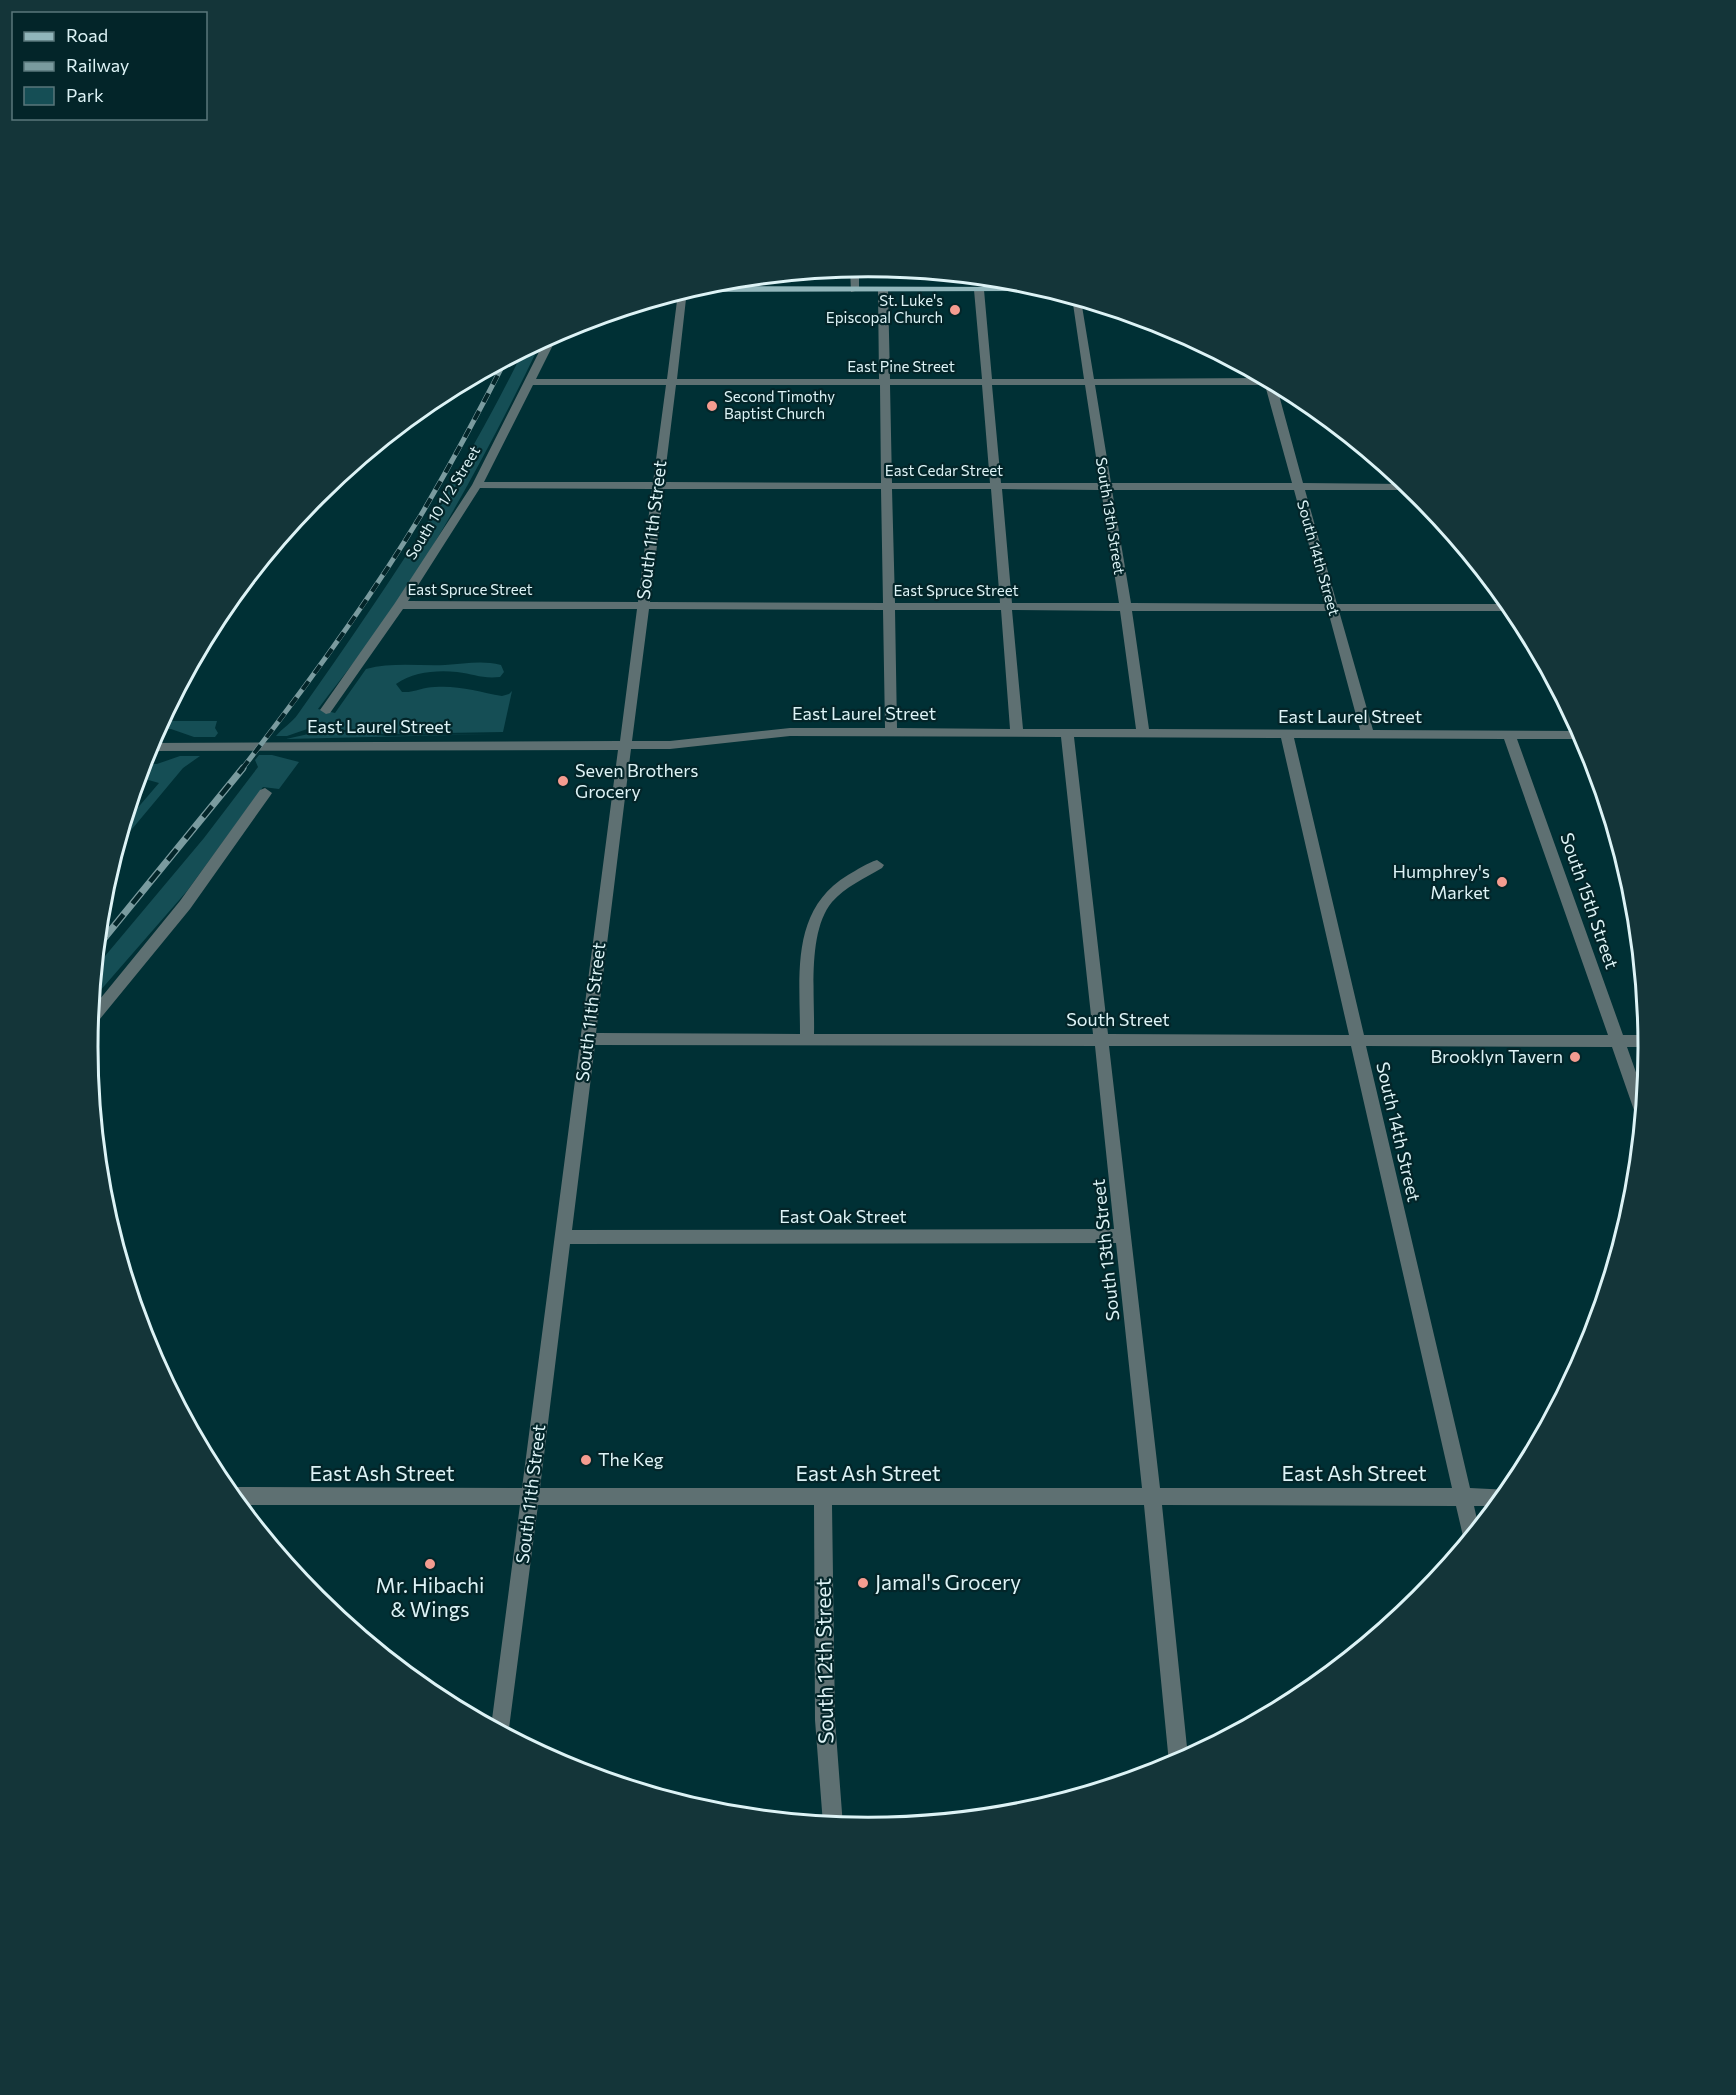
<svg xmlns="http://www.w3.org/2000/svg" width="1736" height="2095" viewBox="0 0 1736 2095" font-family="Commissioner,sans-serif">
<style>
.green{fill:#154e55}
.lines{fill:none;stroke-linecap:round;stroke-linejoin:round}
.minor{fill:#5e7072;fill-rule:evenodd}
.major{fill:#91b6bb;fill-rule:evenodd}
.rail-far1-casing{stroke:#7a9b9f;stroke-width:5}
.rail-casing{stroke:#7a9b9f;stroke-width:7}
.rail-far1{stroke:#032529;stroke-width:4;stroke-dasharray:10;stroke-linecap:butt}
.rail{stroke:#032529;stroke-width:4.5;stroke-dasharray:14;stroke-linecap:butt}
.poi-dot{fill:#f59c90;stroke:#032529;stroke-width:2}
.labels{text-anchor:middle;stroke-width:4.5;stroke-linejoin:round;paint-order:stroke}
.far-poi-label{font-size:15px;fill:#ddf3f6;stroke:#032529;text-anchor:end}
.far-street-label{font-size:15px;fill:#ddf3f6;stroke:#032529}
.street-label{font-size:18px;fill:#ddf3f6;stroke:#032529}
.poi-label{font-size:18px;fill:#ddf3f6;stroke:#032529;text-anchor:start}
.near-street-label{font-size:21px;fill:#ddf3f6;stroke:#032529}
.near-poi-label{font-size:21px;fill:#ddf3f6;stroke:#032529;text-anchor:start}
.rim{fill:none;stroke:#ddf3f6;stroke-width:3}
</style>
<rect width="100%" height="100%" fill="#003035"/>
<path class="green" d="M542 340C500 428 454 514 402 596 376 635 346 672 318 709L335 713 366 669C392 662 418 666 445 665 465 664 481 660 501 665L504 672 500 677C482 679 474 674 457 672 436 670 413 672 396 684L402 692C414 693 423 687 435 687 457 685 480 692 502 696L509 694 512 691 503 732 386 734 313 727 287 736H276C282 728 292 723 298 714 379 599 462 478 523 351Z
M161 721H217L215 728 218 733 215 737H194L171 729 156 730Z
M314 729 386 736 498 734 286 739 313 733Z
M259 755H272L299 762 279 789 263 787 187 891 92 1000 95 968 204 838 258 767 255 760Z
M180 756H200L183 768 117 847 125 818H129L159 783 138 777 142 764H157Z"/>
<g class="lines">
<path class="minor" d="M859 267V290L851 292 850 268Z
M883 287 888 290 890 379H982L974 290 979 287 984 290 992 379H1084L1072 297 1081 300 1094 379 1265 378 1276 384 1303 483 1406 484 1413 490H1305L1337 604H1510L1515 611H1339L1373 730 1580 731 1584 739H1517L1623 1035H1648L1649 1047H1627L1644 1095 1642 1119 1638 1117 1635 1113 1612 1047 1366 1046 1470 1488 1510 1490 1497 1506H1474L1479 1528 1467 1543 1463 1536 1456 1506 1162 1505 1188 1757 1171 1767 1169 1763 1144 1505H832L835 1720 843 1826 823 1824 815 1720 814 1505H538L508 1736 491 1727 520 1505H238L225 1489 230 1487 522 1488 618 750 146 751 150 743 620 741 637 609H403L330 713 326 714 320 710 395 603 472 485 546 338 556 333 558 335 536 379H667L678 293 687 290 677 379H879L878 290ZM533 385H666L653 482H484ZM676 385H880L881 483 664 482ZM890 385H982L990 483H892ZM992 385H1085L1100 483H1001ZM1095 385H1265L1292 483H1111ZM480 488 652 489 638 602 408 601ZM664 489H881L883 603 650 602ZM892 489H991L1000 603H895ZM1002 489 1101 490 1119 603H1012ZM1112 490H1294L1325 604 1131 603ZM649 609 883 610 885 728H790L670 741H632ZM895 610H1001L1010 729 897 728ZM1012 610 1120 611 1136 729H1023ZM1132 611H1328L1360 730 1149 729ZM790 736 1061 737 1093 1034H814C815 997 807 932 832 902 845 887 865 878 882 868L884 865 877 860C867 863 857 870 848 875 790 910 800 975 800 1034L596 1033 631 749H670ZM1074 737 1281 738 1349 1035 1108 1034ZM1294 738 1504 739 1608 1035H1364ZM595 1045 1095 1046 1114 1229 572 1230ZM1109 1046H1351L1452 1488H1160ZM1116 1243 1142 1488H540L570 1244Z
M265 788 272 793 270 796 190 909 95 1025 89 1026 91 1010 180 901 260 790Z"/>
<path class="major" d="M700 286 1039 287 1052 291 692 292 688 290Z"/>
<defs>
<path id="rail-far1" d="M242 769C305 688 367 604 421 515 451 464 479 412 506 359"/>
<path id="rail" d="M97 947 243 768"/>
</defs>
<use href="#rail-far1" class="rail-far1-casing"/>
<use href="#rail" class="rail-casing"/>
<use href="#rail-far1" class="rail-far1"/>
<use href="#rail" class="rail"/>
</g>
<g class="poi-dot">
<circle cx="955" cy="310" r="6"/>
<circle cx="712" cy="406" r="6"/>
<circle cx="563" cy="781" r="6"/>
<circle cx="1502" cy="882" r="6"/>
<circle cx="1575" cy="1057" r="6"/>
<circle cx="586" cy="1460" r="6"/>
<circle cx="430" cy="1564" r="6"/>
<circle cx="863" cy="1583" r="6"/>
</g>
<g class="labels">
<g class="far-poi-label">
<text x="943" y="306">St. Luke's<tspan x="943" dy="17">Episcopal Church</tspan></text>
<text x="724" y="402" text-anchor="start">Second Timothy<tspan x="724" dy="17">Baptist Church</tspan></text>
</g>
<g class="far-street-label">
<text x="901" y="372">East Pine Street</text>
<text x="944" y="476">East Cedar Street</text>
<text transform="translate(443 503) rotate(-59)" y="5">South 10 1/2 Street</text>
<text transform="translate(1110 516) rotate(81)" y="5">South 13th Street</text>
<text transform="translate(1318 558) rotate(74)" y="5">South 14th Street</text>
<text x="470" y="595">East Spruce Street</text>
<text x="956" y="596">East Spruce Street</text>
</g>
<g class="street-label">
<text transform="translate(652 530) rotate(-83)" y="6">South 11th Street</text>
<text x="864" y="720">East Laurel Street</text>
<text x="1350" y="723">East Laurel Street</text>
<text x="379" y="733">East Laurel Street</text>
<text transform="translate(1589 901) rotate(71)" y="6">South 15th Street</text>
<text transform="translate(591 1012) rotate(-83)" y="6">South 11th Street</text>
<text x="1118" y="1026">South Street</text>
<text transform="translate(1398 1132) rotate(77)" y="6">South 14th Street</text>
<text x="843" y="1223">East Oak Street</text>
<text transform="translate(1106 1250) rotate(-96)" y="6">South 13th Street</text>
<text transform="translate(531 1494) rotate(-83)" y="6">South 11th Street</text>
</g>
<g class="poi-label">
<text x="575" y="777">Seven Brothers<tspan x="575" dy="21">Grocery</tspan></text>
<text x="1490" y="878" text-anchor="end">Humphrey's<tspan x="1490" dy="21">Market</tspan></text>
<text x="1563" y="1063" text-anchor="end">Brooklyn Tavern</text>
<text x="598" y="1466">The Keg</text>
</g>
<g class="near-street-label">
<text x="382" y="1481">East Ash Street</text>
<text x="868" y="1481">East Ash Street</text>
<text x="1354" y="1481">East Ash Street</text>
<text transform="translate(825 1661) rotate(-91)" y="7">South 12th Street</text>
</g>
<g class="near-poi-label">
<text x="875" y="1590">Jamal's Grocery</text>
<text x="430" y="1593" text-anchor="middle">Mr. Hibachi<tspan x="430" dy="24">&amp; Wings</tspan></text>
</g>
</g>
<path d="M0 0H1736V2095H0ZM98 1047a770 770 0 1 1 1540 0a770 770 0 1 1-1540 0Z" fill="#143539" fill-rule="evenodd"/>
<path class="rim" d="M98 1047a770 770 0 1 1 1540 0a770 770 0 1 1-1540 0Z"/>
<rect x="12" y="12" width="195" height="108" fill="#032529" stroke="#5a777b" stroke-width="1.5"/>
<rect x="24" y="32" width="30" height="9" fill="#91b6bb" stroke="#5a777b" stroke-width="1.5"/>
<text x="66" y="42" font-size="18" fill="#ddf3f6">Road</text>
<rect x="24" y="62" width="30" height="9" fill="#7a9b9f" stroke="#5a777b" stroke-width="1.5"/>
<text x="66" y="72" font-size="18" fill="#ddf3f6">Railway</text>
<rect x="24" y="87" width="30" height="18" fill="#154e55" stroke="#5a777b" stroke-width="1.5"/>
<text x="66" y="102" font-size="18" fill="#ddf3f6">Park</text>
</svg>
